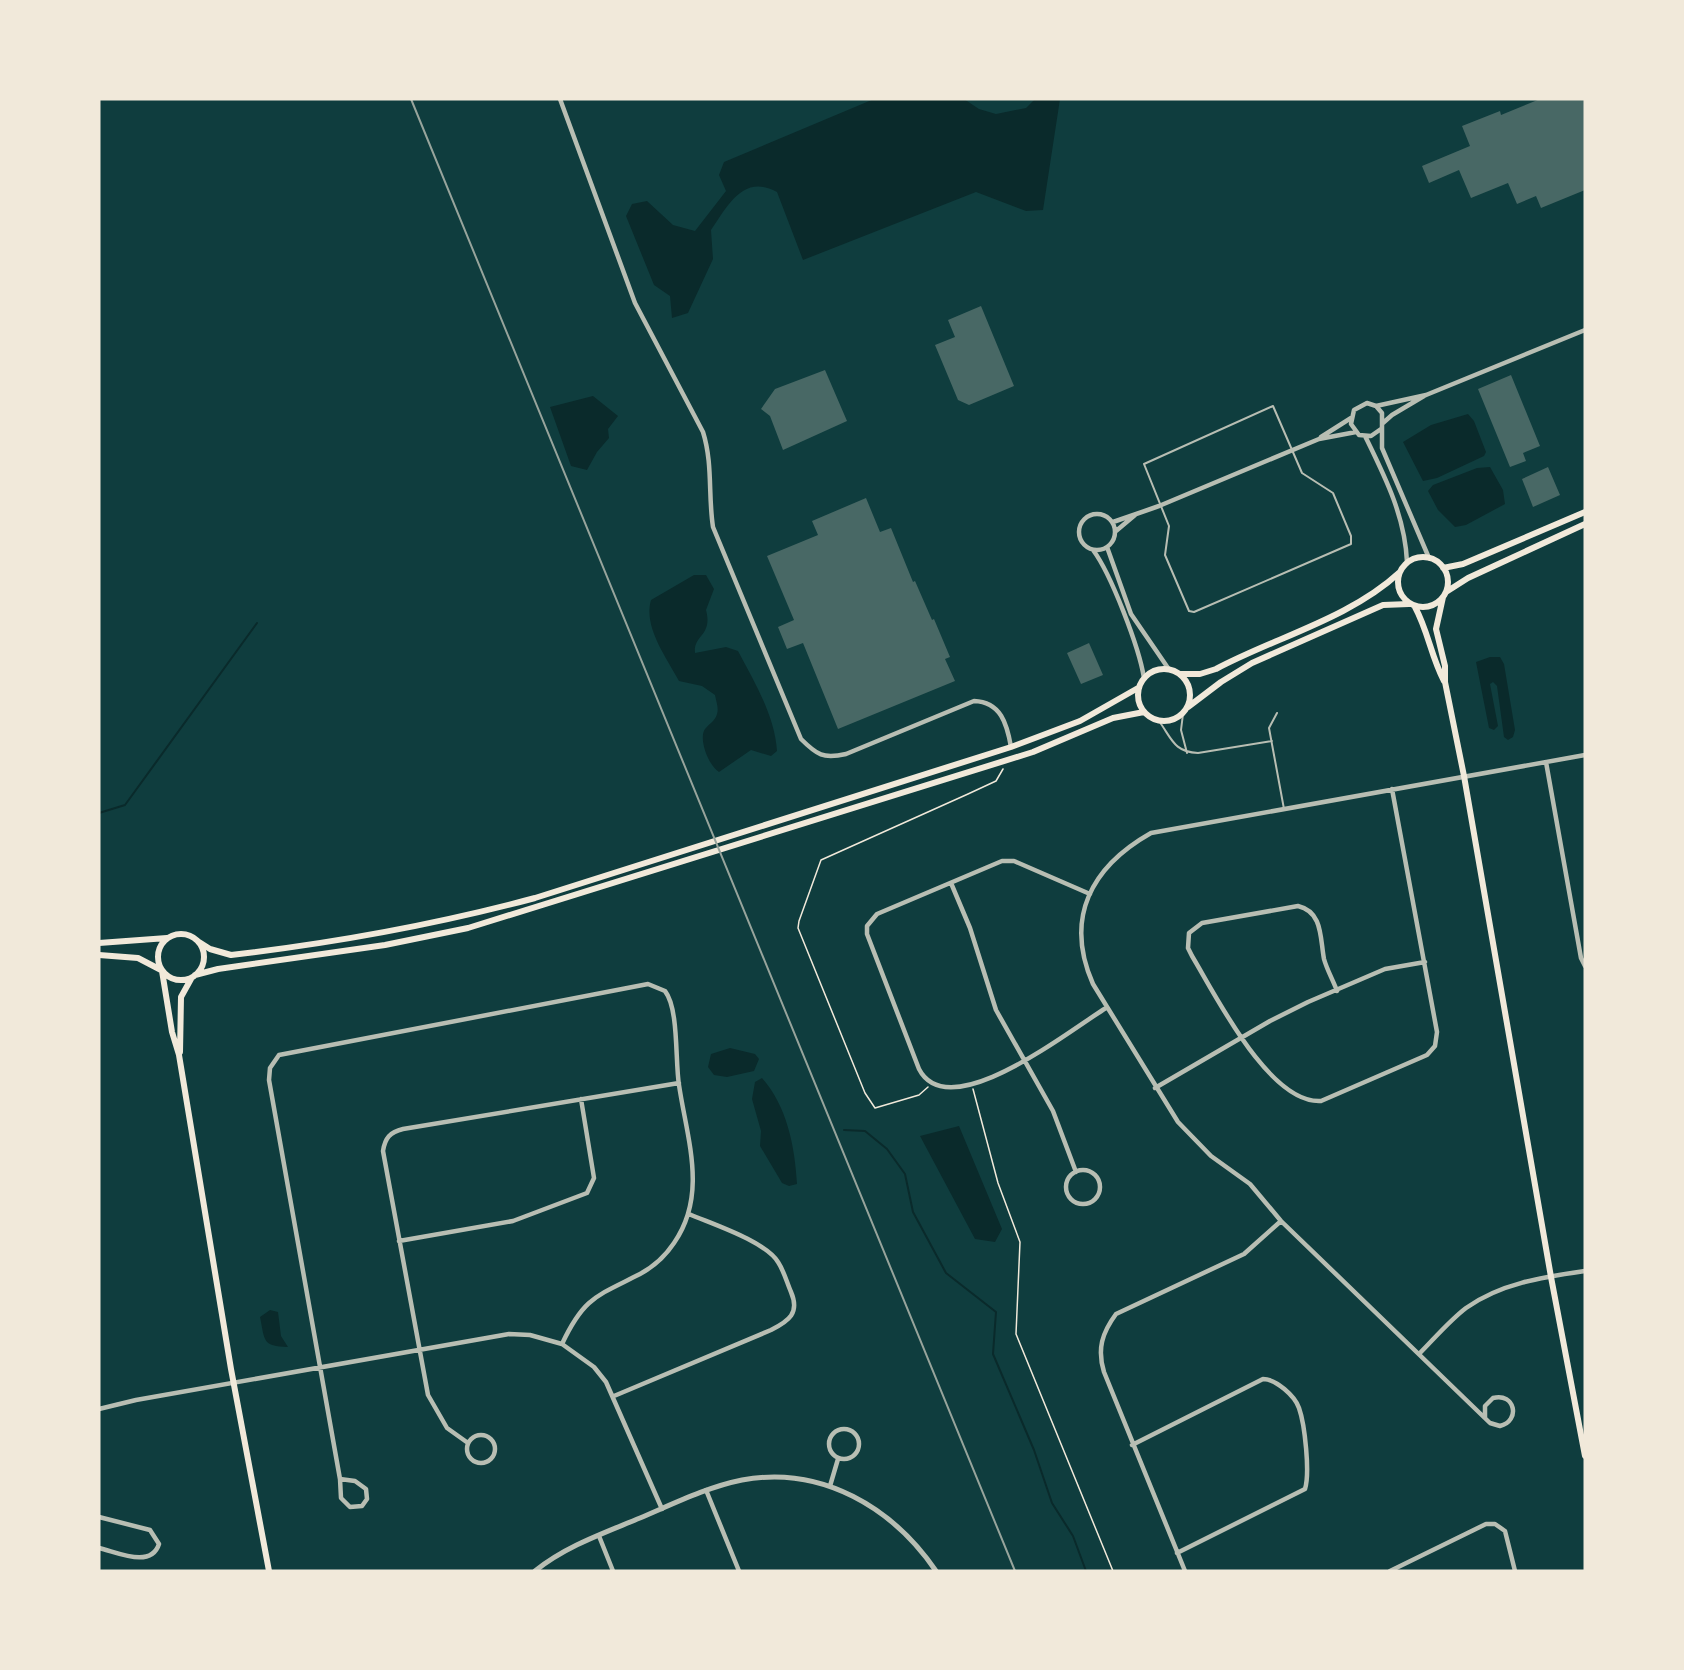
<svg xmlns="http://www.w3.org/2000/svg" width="1684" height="1670" viewBox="0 0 1684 1670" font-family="Montserrat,sans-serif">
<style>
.water{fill:#0a2a2b}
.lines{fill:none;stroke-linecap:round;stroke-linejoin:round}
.stream{stroke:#0a2a2b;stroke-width:2}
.building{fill:#486865}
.path{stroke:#f1e9da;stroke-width:1.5}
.service{stroke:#b8beb3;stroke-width:2}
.minor{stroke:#b8beb3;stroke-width:4.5}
.tertiary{stroke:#b8beb3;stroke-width:5}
.secondary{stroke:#f1e9da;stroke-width:6}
.rail{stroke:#97a49c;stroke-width:2}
</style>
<rect width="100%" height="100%" fill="#0f3d3e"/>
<path class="water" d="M874 99H964L979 109 996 114 1026 108 1035 99H1060L1043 210 1026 211 976 192 803 260 777 192C743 173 727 207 711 230L713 259 688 313 672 318 670 296 654 285 626 216 632 204 647 201 673 225 695 231 726 191 719 175 724 162Z
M593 396 618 416 608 429 609 438 597 452 587 470 571 466 550 407Z
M1468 414 1474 421 1486 452 1484 456 1437 478 1423 481 1403 442 1431 425Z
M1490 467 1503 490 1505 504 1466 525 1455 527 1438 510 1428 491 1433 485 1477 468Z
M694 575H706L714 589 706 610C713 636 693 635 695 653L726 647 738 651C754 681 775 716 777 751L771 756 751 750 719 772C709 766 698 739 705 729 710 723 715 721 717 714 719 708 716 701 715 695L702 686 679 681C667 658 643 627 651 600Z
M1490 657H1500L1504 664 1515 730 1513 737 1508 740 1504 737 1497 686 1493 682 1490 684 1498 726 1494 730 1489 728 1476 662Z
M730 1048 755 1054 759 1059 754 1071 727 1077 714 1075 708 1067 711 1054Z
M762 1078C787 1106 795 1147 797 1184L789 1186 782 1183 760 1146 761 1131 752 1099 755 1082Z
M959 1126 1002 1229 995 1242 975 1239 920 1136Z
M270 1310 278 1312 281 1336 288 1347C262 1346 265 1341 260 1317Z"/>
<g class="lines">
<path class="stream" d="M99 813 125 805 257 623
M844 1130 865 1131 887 1149 905 1174 913 1212 946 1273 996 1312 993 1354 1034 1450 1052 1503 1073 1536 1086 1571"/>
</g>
<path class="building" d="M1540 99H1585V190L1541 208 1536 196 1517 204 1508 183 1471 198 1459 170 1429 183 1422 166 1470 146 1462 126 1500 111 1501 115Z
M981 306 1014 386 969 405 958 400 935 345 955 337 948 320Z
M825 370 847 421 783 450 770 416 761 409 775 389Z
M1511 375 1540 446 1523 453 1526 461 1510 467 1478 389Z
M1548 467 1560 495 1533 507 1522 479Z
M866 498 880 532 891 528 913 582 915 581 932 620 934 619 950 657 945 659 955 681 838 729 803 643 787 649 778 627 794 620 767 556 818 535 812 521Z
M1089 643 1103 675 1081 684 1067 653Z"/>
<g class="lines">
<path class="path" d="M928 1087 919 1095 875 1108 865 1093 798 928 799 921 821 860 968 794 996 781 1003 769
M973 1089 998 1183 1020 1242 1016 1334 1113 1571"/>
<path class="service" d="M1273 406 1302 473 1333 493 1351 536V544L1194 612 1189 611 1165 555 1169 526 1144 464Z
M1277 713 1269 728 1284 809
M1183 714 1181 730 1187 753
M1159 721C1172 739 1174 752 1198 753L1272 741"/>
<path class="minor" d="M560 99 635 303 703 432C713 464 708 495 713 527L801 739C817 755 823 759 846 754L974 701C1001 702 1007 724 1011 747
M1376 406 1426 395 1585 330
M1383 423 1392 415 1424 396
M1381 429 1371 436 1359 435 1351 424 1354 410 1367 403 1376 406 1382 413V448L1429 558
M1365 436C1385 477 1405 516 1407 562
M1321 437 1351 418
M1079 532a18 18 0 1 1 36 0a18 18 0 1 1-36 0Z
M1113 522 1159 506 1319 439 1356 432
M1116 531 1135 515
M1107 547 1131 614 1168 668
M1093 550C1111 574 1139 647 1144 678
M1546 762 1581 958 1585 966
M951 883 970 928 996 1010 1053 1111 1076 1172
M1090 894 1014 861H1002L877 914 867 926V934L919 1069C949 1127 1070 1030 1106 1008
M1337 991C1333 980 1327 970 1324 959 1320 938 1323 912 1298 906L1202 923 1189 933 1188 948 1192 956C1215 994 1269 1104 1321 1101L1427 1055 1435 1046 1437 1032 1392 789
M1155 1088 1270 1021 1308 1002 1385 969 1425 962
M1066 1187a17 17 0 1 1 34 0a17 17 0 1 1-34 0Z
M399 1241 513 1221 587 1193 594 1178 581 1099
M1419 1354C1434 1339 1449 1321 1466 1308 1501 1283 1544 1277 1585 1271
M614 1396 771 1330C789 1321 800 1313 791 1292 787 1283 784 1271 778 1262 765 1241 712 1224 689 1214
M99 1409 136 1400 509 1334 530 1335 562 1344 594 1367 606 1382 662 1509
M1485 1418V1406L1493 1398C1515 1392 1521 1421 1500 1426L1490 1423 1281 1221 1250 1184 1211 1156 1178 1122 1093 984C1064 918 1091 867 1151 833L1585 755
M829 1444a15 15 0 1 1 30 0a15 15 0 1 1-30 0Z
M467 1449a14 14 0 1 1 28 0a14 14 0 1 1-28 0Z
M468 1443 447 1428 428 1395 383 1151C385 1138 390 1132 403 1129L679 1083
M1132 1445 1263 1379C1276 1379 1295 1396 1299 1408 1305 1425 1310 1473 1305 1489L1177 1553
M340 1479 355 1481 366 1489 367 1499 362 1506 350 1507 341 1498 340 1479 269 1080 270 1068 279 1055 648 984 665 991C679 1009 675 1061 679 1085 687 1139 708 1194 674 1243 666 1255 653 1267 640 1274 597 1296 584 1297 562 1344
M830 1486 838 1459
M706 1490 739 1571
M99 1517 150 1530 159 1544C151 1569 117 1552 99 1548
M599 1536 613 1571
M1185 1571 1104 1372C1097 1349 1102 1333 1116 1314L1244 1254 1281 1221
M1390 1571 1486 1524H1495L1505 1531 1515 1571"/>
<path class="tertiary" d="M535 1571C566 1546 604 1533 640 1518 673 1504 707 1487 742 1480 822 1465 893 1508 936 1571"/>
<path class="secondary" d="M1398 582a25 25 0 1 1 50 0a25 25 0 1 1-50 0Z
M1443 568 1463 564 1585 512
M1446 592 1468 578 1585 524
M1443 597 1436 629 1445 666V682L1464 776 1551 1277 1585 1456
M1415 607C1428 631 1431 656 1444 681
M1138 695a26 26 0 1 1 52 0a26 26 0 1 1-52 0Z
M1181 674H1200L1216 669C1276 637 1349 619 1400 572
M1188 707 1221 682 1252 663 1383 605 1409 604
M158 957a23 23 0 1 1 46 0a23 23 0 1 1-46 0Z
M199 942 210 949 231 955C334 943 434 925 535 898L1011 747 1080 721 1138 688
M99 943 167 938
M99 955 138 958 161 970
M162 971 172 1032 179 1055 231 1369 269 1571
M195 975 218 969 385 945 468 928 1033 752 1113 718 1144 712
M180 1052 181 997 191 979"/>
<path class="rail" d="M411 99 1015 1571"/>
</g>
<rect width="1684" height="1670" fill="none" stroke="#f1e9da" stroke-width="201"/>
</svg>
